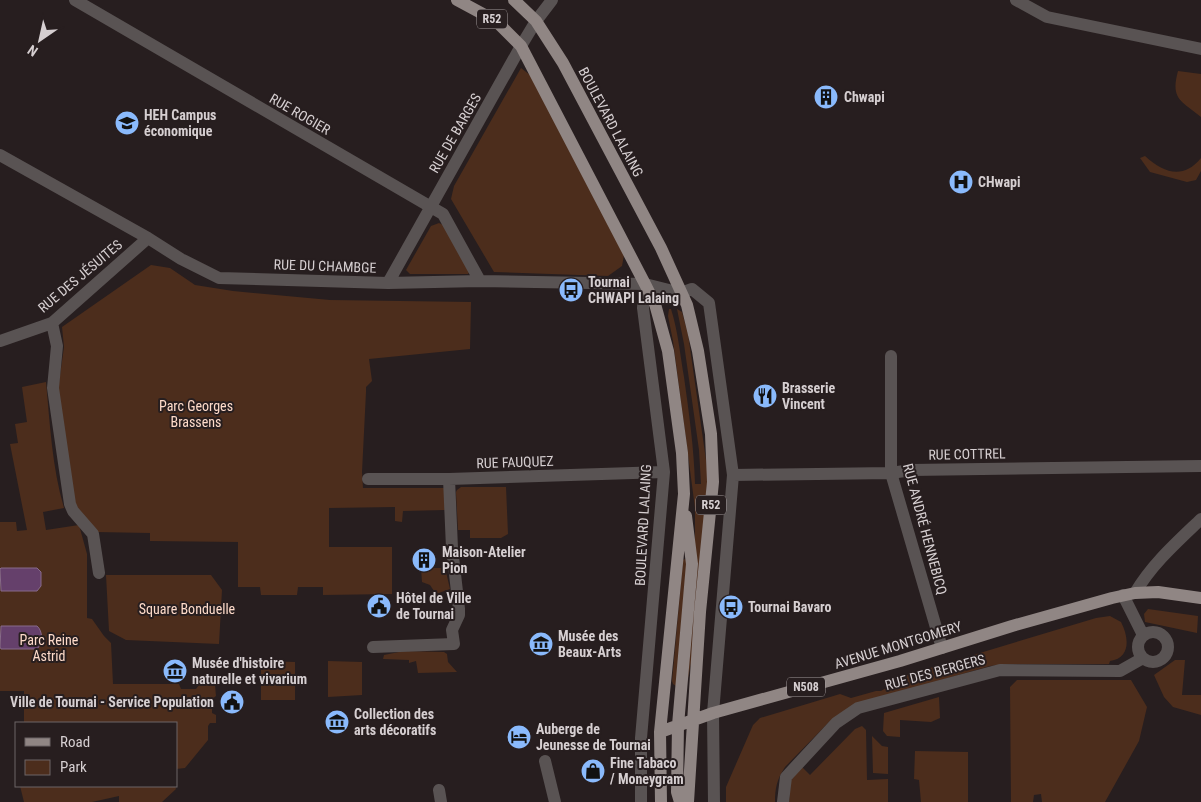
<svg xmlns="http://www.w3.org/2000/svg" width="1201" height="802" viewBox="0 0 1201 802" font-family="'Roboto Condensed',sans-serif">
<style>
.green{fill:#4c2d1c}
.water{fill:#65406b;stroke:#876b8a}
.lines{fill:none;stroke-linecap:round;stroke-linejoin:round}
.minor{stroke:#595353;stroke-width:12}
.tertiary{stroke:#595353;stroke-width:12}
.primary{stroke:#908684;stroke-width:12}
.labels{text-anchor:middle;stroke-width:4;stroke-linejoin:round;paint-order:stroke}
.shield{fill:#271e1f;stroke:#a29a9c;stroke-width:1}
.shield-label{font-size:12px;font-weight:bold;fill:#d6cfd1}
.poi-label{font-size:14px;font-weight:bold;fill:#d6cfd1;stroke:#271e1f;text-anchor:start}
.street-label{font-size:14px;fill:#d6cfd1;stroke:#271e1f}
.park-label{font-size:14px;fill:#fedbca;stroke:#271e1f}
</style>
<rect width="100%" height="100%" fill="#271e1f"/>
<path class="green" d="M521 68 530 75 624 255 622 266 608 276 494 272 451 199 454 186Z
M1178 71 1201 74V117C1182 101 1170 100 1178 71Z
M1145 156C1164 173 1183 180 1201 158V171L1196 180 1187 182 1150 172 1140 158Z
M439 223 443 225 470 271 468 274H410L406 270 431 226Z
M151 265 170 268 195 285 233 291 330 300 471 302 470 349 369 359 372 381 366 387V392L362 472 363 488H445V510L403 511 402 522 395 521V507L329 508V547H392V594L323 595V587H298L297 595H261L260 587H238V542L150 541V533L96 532 76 514 57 397 64 347 62 327Z
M669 309H671C678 331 680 354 684 377 689 413 694 448 695 484H701L699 450 684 344 677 309 682 312 688 334 707 467V484L692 658 687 683 695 547V508L673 341 668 316Z
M46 382C50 424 52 467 64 508L43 512 46 530 79 525 87 554V618L92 619 104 636 111 643 113 684H179L181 689H196L199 685H215L216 696 212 699V713L216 715V723H210L208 726V740L185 768 176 769V723H24V691H0V522H16L17 531 27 530 10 444 18 443 15 424 27 422 22 387Z
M461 487H506L508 534 501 538H470V530H458L456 492 457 490Z
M685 559 687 561 676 686 673 684 672 681 683 560Z
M421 568H448L446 572 450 589 436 594 430 585 422 582Z
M106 575H211L222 590 219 644 126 640 109 631Z
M1148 609 1198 616 1197 633 1145 622 1144 614Z
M1110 616 1121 622C1129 637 1131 658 1110 661L1109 664H1007L990 666 882 697 829 722 785 767C777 779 775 788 775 802H726V787L753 725 760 718 840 694 851 698 876 691H881L888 687 897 678 1096 618Z
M404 651 444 652 447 654 448 662 457 672 418 673 416 661 409 663V660L383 659 384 655Z
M1175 660H1185L1182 695H1201V715L1173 707 1164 697 1154 675Z
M261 661 295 662V700H261Z
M328 661 362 662V695L328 697Z
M1017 680H1131L1147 707 1139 741 1105 802H1042L1041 794 1034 795 1033 802H1011L1010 687Z
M939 697 940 718 931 722 900 720V737L887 736 883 731 884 713Z
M862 726 866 730 867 780 888 779V802H789L791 780 802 767 810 775 855 729Z
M872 736 882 746 888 747V774L873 773Z
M915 751 968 752V802H921L919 780 914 779Z
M20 786H175L176 789 162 802H119V796L92 802H24Z"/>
<path class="water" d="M1 568H37L41 572V586L37 591H1L0 569Z
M1 626H37C43 631 43 643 37 649H1L0 647Z"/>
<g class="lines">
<path class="minor" d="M75 0 443 214 480 281
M1016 0 1047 17 1201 49
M0 155 148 238 181 259 219 278 388 283 480 281 645 284 681 293 692 289 709 303 733 475 713 713 714 802
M388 283 521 46
M52 323 57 346 53 388 70 504 73 511 93 534 99 573
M0 341 52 323 148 238
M891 356V473L942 648
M733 475 891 473 911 470 1201 466
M368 479H449L664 472
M1123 595 1143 635
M1138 647a15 15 0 1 1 30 0a15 15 0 1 1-30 0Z
M373 647 454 644 452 630 459 615V609L452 548 449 479
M545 761 555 802
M439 790 441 802
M641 802V738L664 472 643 308 645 284
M783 802 786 777 836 723 858 708 1000 670 1120 671 1143 658"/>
<path class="tertiary" d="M521 46 536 21 552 0
M1135 593C1152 564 1177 542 1201 519"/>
<path class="primary" d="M457 0 496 21 521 46 645 284 655 304 668 351 682 453 684 494 660 732 661 802
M514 0 536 21 563 63 661 248 687 305 698 351 711 434 713 482 700 612 688 802
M660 732 713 713 900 661 1012 626 1112 598 1135 593 1158 592 1201 598
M680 802 677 792 678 725 692 564 686 516"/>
</g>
<defs>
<symbol id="building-disc" viewBox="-11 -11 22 22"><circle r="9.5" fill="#8abafc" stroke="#271e1f"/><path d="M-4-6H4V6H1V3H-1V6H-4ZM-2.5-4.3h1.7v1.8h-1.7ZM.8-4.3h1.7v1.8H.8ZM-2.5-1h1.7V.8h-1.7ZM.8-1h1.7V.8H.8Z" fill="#111"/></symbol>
<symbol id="university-disc" viewBox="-11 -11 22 22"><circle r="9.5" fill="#8abafc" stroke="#271e1f"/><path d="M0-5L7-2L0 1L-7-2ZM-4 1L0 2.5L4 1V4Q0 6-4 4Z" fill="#111"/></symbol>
<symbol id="hospital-disc" viewBox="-11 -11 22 22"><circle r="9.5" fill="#8abafc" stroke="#271e1f"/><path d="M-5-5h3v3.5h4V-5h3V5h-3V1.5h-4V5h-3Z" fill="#111"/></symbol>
<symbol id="bus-disc" viewBox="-11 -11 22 22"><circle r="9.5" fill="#8abafc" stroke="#271e1f"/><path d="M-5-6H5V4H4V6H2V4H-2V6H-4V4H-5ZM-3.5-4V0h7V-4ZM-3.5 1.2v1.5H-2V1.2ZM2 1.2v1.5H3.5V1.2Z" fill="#111"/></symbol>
<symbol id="restaurant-disc" viewBox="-11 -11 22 22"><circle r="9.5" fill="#8abafc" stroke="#271e1f"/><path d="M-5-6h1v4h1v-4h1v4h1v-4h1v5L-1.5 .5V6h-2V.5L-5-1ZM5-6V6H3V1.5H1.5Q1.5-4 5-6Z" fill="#111"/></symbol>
<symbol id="civic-disc" viewBox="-11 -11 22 22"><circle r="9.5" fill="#8abafc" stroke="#271e1f"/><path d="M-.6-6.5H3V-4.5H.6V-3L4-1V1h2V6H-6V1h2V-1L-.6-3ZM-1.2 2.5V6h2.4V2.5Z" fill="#111"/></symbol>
<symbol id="museum-disc" viewBox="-11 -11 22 22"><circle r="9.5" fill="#8abafc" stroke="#271e1f"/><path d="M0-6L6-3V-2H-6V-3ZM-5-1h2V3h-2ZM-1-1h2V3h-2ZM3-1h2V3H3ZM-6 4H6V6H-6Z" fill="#111"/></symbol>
<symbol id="hotel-disc" viewBox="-11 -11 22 22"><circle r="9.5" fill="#8abafc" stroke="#271e1f"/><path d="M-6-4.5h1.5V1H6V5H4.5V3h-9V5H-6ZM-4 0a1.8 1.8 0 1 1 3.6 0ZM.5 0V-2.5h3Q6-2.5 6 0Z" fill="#111"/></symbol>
<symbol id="shop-disc" viewBox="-11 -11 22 22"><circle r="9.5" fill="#8abafc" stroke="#271e1f"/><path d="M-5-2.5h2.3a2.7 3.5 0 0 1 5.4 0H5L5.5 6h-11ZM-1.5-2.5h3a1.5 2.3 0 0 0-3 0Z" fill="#111"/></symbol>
</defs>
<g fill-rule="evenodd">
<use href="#building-disc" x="812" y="83" width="28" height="28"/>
<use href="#university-disc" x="113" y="109" width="28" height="28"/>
<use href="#hospital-disc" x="947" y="168" width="28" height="28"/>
<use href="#bus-disc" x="557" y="276" width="28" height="28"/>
<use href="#restaurant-disc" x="751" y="382" width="28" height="28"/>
<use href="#building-disc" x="410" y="546" width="28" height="28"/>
<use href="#civic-disc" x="365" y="592" width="28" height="28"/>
<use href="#bus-disc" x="717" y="593" width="28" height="28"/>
<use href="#museum-disc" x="527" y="630" width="28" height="28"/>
<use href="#museum-disc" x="161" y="657" width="28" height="28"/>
<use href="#civic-disc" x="218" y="688" width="28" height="28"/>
<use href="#museum-disc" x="323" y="708" width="28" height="28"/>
<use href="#hotel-disc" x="505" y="723" width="28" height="28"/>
<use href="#shop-disc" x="579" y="757" width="28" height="28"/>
</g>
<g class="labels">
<g class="shield">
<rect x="477" y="9.5" width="30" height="19" rx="4"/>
<rect x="696" y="495.5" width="30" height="19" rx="4"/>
<rect x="787" y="677.5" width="38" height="19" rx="4"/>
</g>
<g class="shield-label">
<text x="492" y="23">R52</text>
<text x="711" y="509">R52</text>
<text x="806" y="691">N508</text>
</g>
<g class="poi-label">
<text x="844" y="102">Chwapi</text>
<text x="144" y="120">HEH Campus<tspan x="144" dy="16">économique</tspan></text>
<text x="978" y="187">CHwapi</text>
<text x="588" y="287">Tournai<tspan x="588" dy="16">CHWAPI Lalaing</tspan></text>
<text x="782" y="393">Brasserie<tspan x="782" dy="16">Vincent</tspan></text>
<text x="442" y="557">Maison-Atelier<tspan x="442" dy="16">Pion</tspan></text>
<text x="396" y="603">Hôtel de Ville<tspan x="396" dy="16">de Tournai</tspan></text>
<text x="748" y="612">Tournai Bavaro</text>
<text x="558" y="641">Musée des<tspan x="558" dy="16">Beaux-Arts</tspan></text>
<text x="192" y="668">Musée d'histoire<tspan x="192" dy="16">naturelle et vivarium</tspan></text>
<text x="214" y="707" text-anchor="end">Ville de Tournai - Service Population</text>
<text x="354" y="719">Collection des<tspan x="354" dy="16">arts décoratifs</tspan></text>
<text x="536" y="734">Auberge de<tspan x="536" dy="16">Jeunesse de Tournai</tspan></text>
<text x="610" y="768">Fine Tabaco<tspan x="610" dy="16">/ Moneygram</tspan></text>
</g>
<g class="street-label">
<text transform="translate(300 114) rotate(30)" y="5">RUE ROGIER</text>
<text transform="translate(611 122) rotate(62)" y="5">BOULEVARD LALAING</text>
<text transform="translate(455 133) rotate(-60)" y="5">RUE DE BARGES</text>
<text transform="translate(325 266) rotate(2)" y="5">RUE DU CHAMBGE</text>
<text transform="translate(80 276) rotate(-40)" y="5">RUE DES JÉSUITES</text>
<text transform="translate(967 454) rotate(-1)" y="5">RUE COTTREL</text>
<text transform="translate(515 462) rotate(-2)" y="5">RUE FAUQUEZ</text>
<text transform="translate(643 525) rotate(-87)" y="5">BOULEVARD LALAING</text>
<text transform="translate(925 529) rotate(75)" y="5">RUE ANDRÉ HENNEBICQ</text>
<text transform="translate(898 645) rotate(-17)" y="5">AVENUE MONTGOMERY</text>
<text transform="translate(935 672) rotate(-15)" y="5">RUE DES BERGERS</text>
</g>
<g class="park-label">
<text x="196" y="411">Parc Georges<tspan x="196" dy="16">Brassens</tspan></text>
<text x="187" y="614">Square Bonduelle</text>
<text x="49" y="645">Parc Reine<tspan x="49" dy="16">Astrid</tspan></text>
</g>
</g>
<rect x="15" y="722" width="162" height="65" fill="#271e1f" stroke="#6d6566"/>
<rect x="25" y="738" width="25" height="8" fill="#908684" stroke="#6d6566"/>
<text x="60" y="747" font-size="15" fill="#d6cfd1">Road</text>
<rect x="25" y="760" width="25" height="15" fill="#4c2d1c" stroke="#6d6566"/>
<text x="60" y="772" font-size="15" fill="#d6cfd1">Park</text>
<g transform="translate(40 40) rotate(214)" stroke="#271e1f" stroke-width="4" paint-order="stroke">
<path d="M0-4L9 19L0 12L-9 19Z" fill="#d6cfd1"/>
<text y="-8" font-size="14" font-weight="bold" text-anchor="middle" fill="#d6cfd1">N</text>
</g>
</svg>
